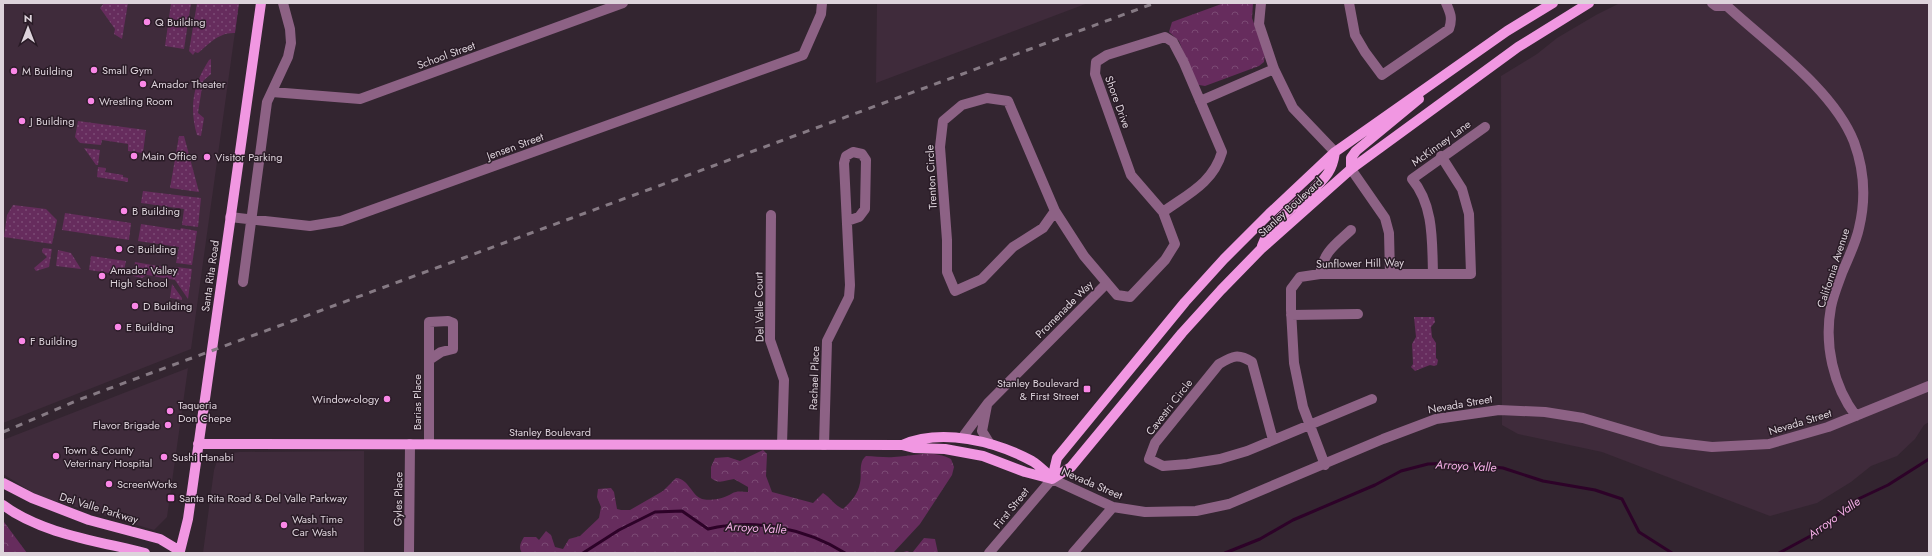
<svg xmlns="http://www.w3.org/2000/svg" width="1932" height="556" viewBox="0 0 1932 556" font-family="Jost,sans-serif">
<style>
.built{fill:#3f2b3b}
.grass{fill:url(#grass-dots)}
.forest{fill:url(#forest-crowns)}
.lines{fill:none;stroke-linecap:round;stroke-linejoin:round}
.stream{stroke:#2d0228;stroke-width:3}
.minor{stroke:#8d6285;stroke-width:10}
.major{stroke:#f197e2;stroke-width:10}
.rail{stroke:#867a84;stroke-width:3;stroke-dasharray:7 7;stroke-linecap:butt}
.poi-dot{fill:#fa87e7;stroke:#291b26;stroke-width:1.5}
.labels{text-anchor:middle;stroke-width:3;stroke-linejoin:round;paint-order:stroke}
.poi-label{font-size:11px;fill:#ddd3db;stroke:#291b26;text-anchor:start}
.street-label{font-size:11px;fill:#ddd3db;stroke:#291b26}
.water-label{font-size:12px;font-style:italic;fill:#f6afe8;stroke:#291b26}
</style>
<defs>
<pattern id="grass-dots" width="8" height="8" patternUnits="userSpaceOnUse"><rect width="8" height="8" fill="#662c5d"/><path d="M2 2h.1M6 6h.1" fill="none" stroke="#7b4a74" stroke-width="1.8" stroke-linecap="round"/></pattern>
<pattern id="forest-crowns" width="20" height="18" patternUnits="userSpaceOnUse"><rect width="20" height="18" fill="#662c5d"/><path d="M2 6a3 3 0 1 1 6 0M12 15a3 3 0 1 1 6 0" fill="none" stroke="#7b4a74"/></pattern>
</defs>
<rect width="100%" height="100%" fill="#332530"/>
<path class="built" d="M3 3H239L191 349 3 423Z
M877 3H1088L876 83Z
M1620 3H1929V422L1924 425 1915 439 1897 456 1871 466 1851 482 1817 503 1770 516 1602 452 1518 434 1502 425 1501 76 1537 54 1557 38 1596 15Z
M188 368 167 517 154 530 38 496 3 474V440Z
M364 451V553H203L214 470 217 461 226 454 239 452Z"/>
<path class="grass" d="M104 3H128L122 39 114 34 115 29 100 8Z
M171 3H191L184 49 165 46Z
M197 3H239L235 33C219 32 209 44 198 53L195 52 193 55 189 51Z
M211 59V74L203 81 198 113 204 118 201 136 197 135C189 107 193 85 209 60Z
M78 121 146 130 143 153 128 151V144L102 140 101 145 80 143 75 137Z
M179 136H184L199 192 170 188Z
M84 148 100 150 98 165H96Z
M98 167 106 168 105 172 123 175V177L128 178V182L97 177Z
M143 191 201 198 198 227 182 225 184 209 141 203Z
M13 205 46 209 57 220 52 244 4 237 7 215Z
M65 213 131 223 129 240 62 230Z
M141 224 180 230 181 228 197 231 192 265 176 263 179 247 138 241Z
M43 248 52 249 49 267 36 271 34 268 47 257 42 252Z
M58 250 71 253 81 269 56 266Z
M91 256 126 261 123 275 89 270Z
M135 262 175 269 176 267 192 269 188 299 175 280 147 275 142 278 133 276Z
M172 284 182 298V300L170 298Z
M1414 317H1434L1435 322 1431 327 1432 337 1436 343V358L1438 360 1437 365 1434 366 1430 365 1415 371 1411 367 1413 364 1412 344 1416 337Z"/>
<path class="forest" d="M1224 3H1253L1252 18 1265 53 1264 62 1259 66 1205 86 1199 85 1195 82 1179 41 1169 32 1172 22Z
M763 450 767 454 766 476 772 492 813 503 823 493C831 498 834 505 843 509 851 502 858 494 860 483 862 475 858 462 866 456 875 456 885 458 894 457 914 456 932 449 951 459L954 467 952 475 920 524 893 553H522C518 547 521 542 524 537H536L539 540 546 531 551 535 555 547 563 549 569 539 580 536 599 518 601 507 597 497 598 489 611 488 614 492 617 509 621 510H630L663 491 676 478C689 479 691 495 702 499 708 501 721 499 727 496 730 495 733 492 736 492 739 491 744 492 748 492V487L734 479C725 480 719 485 711 478V467L715 458 728 457 740 461Z
M3 521 4 522 27 553H3Z
M924 538 935 539 938 553H900L907 551 912 553Z"/>
<g class="lines">
<path class="stream" d="M583 553 619 530 655 512 682 511 708 529C754 518 805 528 845 553
M1225 553 1260 539 1293 520 1375 485 1401 471 1428 464 1456 463 1503 468 1543 481 1595 490 1622 499 1639 532 1672 553
M1779 553 1816 533 1854 501 1888 485 1929 459"/>
<path class="minor" d="M1261 3 1259 24 1274 69 1293 108 1335 152
M1349 3 1355 35 1365 52 1382 75 1449 29C1453 18 1450 12 1446 3
M1712 3 1716 6H1727
M1727 3V6C1768 44 1833 89 1854 142 1864 169 1866 199 1859 228 1856 243 1848 258 1842 273 1838 284 1833 296 1831 307 1824 344 1833 386 1856 416
M272 92 360 99 623 3
M987 98 1008 101 1055 211 1043 228 1013 247 982 279 955 291 947 272V240L940 147 943 121 962 105Z
M1200 101 1274 69
M1351 169 1385 218 1389 233 1390 274
M1055 211 1084 256 1117 295 1130 297 1165 260 1175 244 1163 212 1131 175 1095 74 1096 62 1107 55 1165 37 1173 42 1184 63 1222 152C1213 183 1188 194 1163 212
M771 215 770 340 784 380 782 444
M230 217 310 226 341 221 803 55 821 14 822 3
M1320 274C1324 251 1335 245 1351 230
M1433 274C1432 242 1434 205 1412 179L1485 127
M243 282 267 102 288 57 291 43 290 29 283 3
M1291 315 1358 314
M429 360 441 352 453 349V323L448 321 429 322V444
M987 405 982 431 990 444
M962 438 988 403 1107 283
M1273 440 1252 362C1238 353 1233 356 1219 364L1155 443 1149 459 1163 466 1188 464 1220 459 1247 451 1372 399
M824 445 827 341 849 297 850 285 844 163 846 156 853 152 862 154 866 160 865 209 859 217 847 221
M1325 465 1303 407 1294 363 1291 310V289L1300 277 1320 274H1471L1469 214 1462 189 1441 156
M409 553 410 444
M989 553 1052 479 1113 507 1145 512 1196 511 1229 504 1383 439 1436 419 1499 410 1545 412 1583 418 1661 441 1712 447 1769 444 1828 427 1929 386
M1073 553 1113 507"/>
<path class="major" d="M1351 169V158L1356 151 1419 99
M1262 246C1274 213 1309 201 1328 173 1332 167 1334 159 1335 152
M198 444 902 445 914 448 945 449 983 456 1025 472 1052 479 1071 467 1182 333 1221 290 1261 249 1351 169 1518 47 1589 3
M902 445C942 428 995 441 1032 461 1039 465 1045 472 1051 477
M1052 479 1057 458 1185 302 1224 259 1269 214 1335 152 1507 31 1553 3
M3 483 32 498 89 520 160 539 180 551
M3 505C42 534 98 541 145 553
M180 551 188 519 261 3"/>
<path class="rail" d="M3 432 78 400 1155 3"/>
</g>
<g class="poi-dot">
<circle cx="147" cy="22" r="4"/>
<circle cx="94" cy="70" r="4"/>
<circle cx="14" cy="71" r="4"/>
<circle cx="143" cy="84" r="4"/>
<circle cx="91" cy="101" r="4"/>
<circle cx="22" cy="121" r="4"/>
<circle cx="134" cy="156" r="4"/>
<circle cx="207" cy="157" r="4"/>
<circle cx="124" cy="211" r="4"/>
<circle cx="119" cy="249" r="4"/>
<circle cx="102" cy="276" r="4"/>
<circle cx="135" cy="306" r="4"/>
<circle cx="118" cy="327" r="4"/>
<circle cx="22" cy="341" r="4"/>
<rect x="1083" y="385" width="8" height="8" rx="2"/>
<circle cx="387" cy="399" r="4"/>
<circle cx="170" cy="411" r="4"/>
<circle cx="168" cy="425" r="4"/>
<circle cx="56" cy="456" r="4"/>
<circle cx="164" cy="457" r="4"/>
<circle cx="109" cy="484" r="4"/>
<rect x="167" y="494" width="8" height="8" rx="2"/>
<circle cx="284" cy="525" r="4"/>
</g>
<g class="labels">
<g class="poi-label">
<text x="155" y="26">Q Building</text>
<text x="102" y="74">Small Gym</text>
<text x="22" y="75">M Building</text>
<text x="151" y="88">Amador Theater</text>
<text x="99" y="105">Wrestling Room</text>
<text x="30" y="125">J Building</text>
<text x="142" y="160">Main Office</text>
<text x="215" y="161">Visitor Parking</text>
<text x="132" y="215">B Building</text>
<text x="127" y="253">C Building</text>
<text x="110" y="274">Amador Valley<tspan x="110" dy="13">High School</tspan></text>
<text x="143" y="310">D Building</text>
<text x="126" y="331">E Building</text>
<text x="30" y="345">F Building</text>
<text x="1079" y="387" text-anchor="end">Stanley Boulevard<tspan x="1079" dy="13">&amp; First Street</tspan></text>
<text x="379" y="403" text-anchor="end">Window-ology</text>
<text x="178" y="409">Taqueria<tspan x="178" dy="13">Don Chepe</tspan></text>
<text x="160" y="429" text-anchor="end">Flavor Brigade</text>
<text x="64" y="454">Town &amp; County<tspan x="64" dy="13">Veterinary Hospital</tspan></text>
<text x="172" y="461">Sushi Hanabi</text>
<text x="117" y="488">ScreenWorks</text>
<text x="179" y="502">Santa Rita Road &amp; Del Valle Parkway</text>
<text x="292" y="523">Wash Time<tspan x="292" dy="13">Car Wash</tspan></text>
</g>
<g class="street-label">
<text transform="translate(446 55) rotate(-20)" y="4">School Street</text>
<text transform="translate(1118 102) rotate(70)" y="4">Shore Drive</text>
<text transform="translate(1441 143) rotate(-36)" y="4">McKinney Lane</text>
<text transform="translate(515 146) rotate(-20)" y="4">Jensen Street</text>
<text transform="translate(931 177) rotate(-93)" y="4">Trenton Circle</text>
<text transform="translate(1290 207) rotate(-42)" y="4">Stanley Boulevard</text>
<text transform="translate(1360 263) rotate(-1)" y="4">Sunflower Hill Way</text>
<text transform="translate(1833 268) rotate(-72)" y="4">California Avenue</text>
<text transform="translate(210 276) rotate(-82)" y="4">Santa Rita Road</text>
<text transform="translate(759 307) rotate(-91)" y="4">Del Valle Court</text>
<text transform="translate(1064 309) rotate(-45)" y="4">Promenade Way</text>
<text transform="translate(814 378) rotate(-88)" y="4">Rachael Place</text>
<text transform="translate(417 402) rotate(-90)" y="4">Barias Place</text>
<text transform="translate(1460 404) rotate(-10)" y="4">Nevada Street</text>
<text transform="translate(1169 407) rotate(-52)" y="4">Cavestri Circle</text>
<text transform="translate(1800 422) rotate(-17)" y="4">Nevada Street</text>
<text x="550" y="436">Stanley Boulevard</text>
<text transform="translate(1092 483) rotate(23)" y="4">Nevada Street</text>
<text transform="translate(398 499) rotate(-89)" y="4">Gyles Place</text>
<text transform="translate(99 508) rotate(17)" y="4">Del Valle Parkway</text>
<text transform="translate(1011 508) rotate(-51)" y="4">First Street</text>
</g>
<g class="water-label">
<text transform="translate(1466 466) rotate(3)" y="4">Arroyo Valle</text>
<text transform="translate(1834 518) rotate(-36)" y="4">Arroyo Valle</text>
<text transform="translate(756 528) rotate(3)" y="4">Arroyo Valle</text>
</g>
</g>
<rect width="1932" height="556" fill="none" stroke="#ddd3db" stroke-width="8"/>
<g transform="translate(28 28)" stroke="#291b26" stroke-width="3" paint-order="stroke">
<path d="M0-3L7 15L0 10L-7 15Z" fill="#ddd3db"/>
<text y="-6" font-size="11" font-weight="bold" text-anchor="middle" fill="#ddd3db">N</text>
</g>
</svg>
